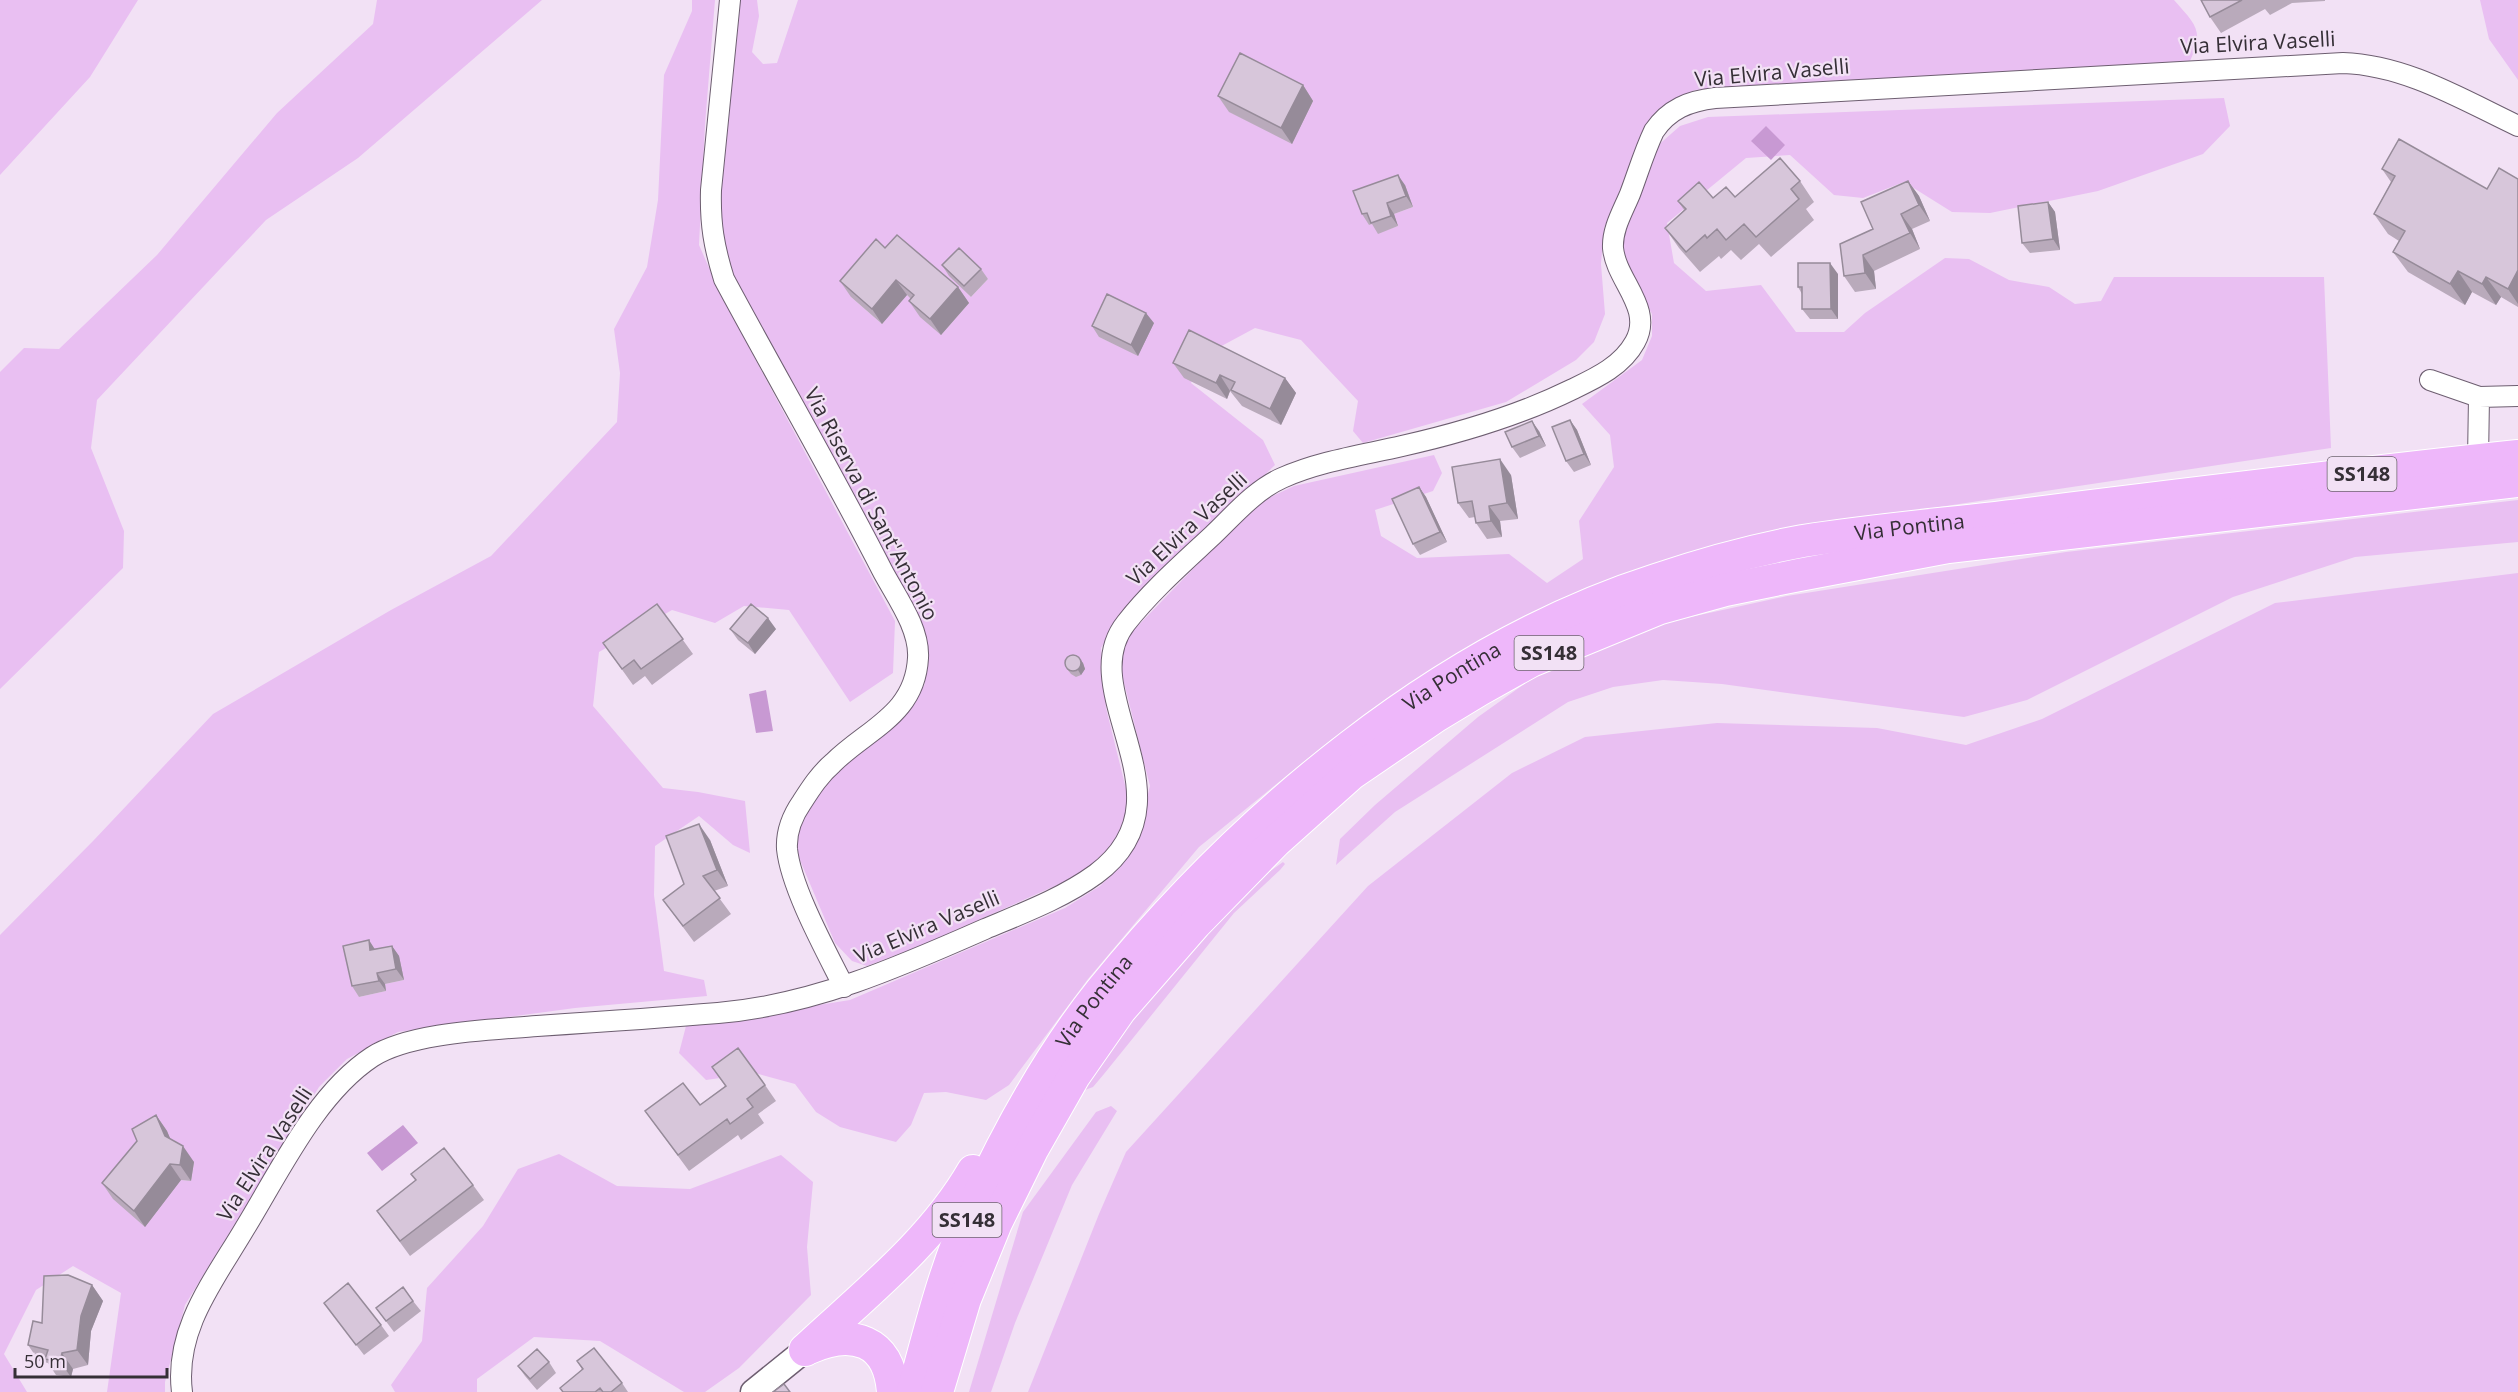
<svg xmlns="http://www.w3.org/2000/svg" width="2518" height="1392" viewBox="0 0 2518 1392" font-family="'Open Sans',sans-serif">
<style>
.green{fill:#e9bff2;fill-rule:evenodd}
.water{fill:#c899d3}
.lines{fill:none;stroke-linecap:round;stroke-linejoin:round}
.minor-casing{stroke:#6d5e70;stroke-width:22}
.tertiary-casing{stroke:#6d5e70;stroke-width:27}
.trunk-casing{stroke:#fff;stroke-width:34}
.minor{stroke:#fff;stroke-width:20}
.tertiary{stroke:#fff;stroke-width:24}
.trunk{stroke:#eeb7fa;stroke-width:32}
.wall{fill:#b9aabb}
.shaded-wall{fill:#968b99}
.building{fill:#d7c6da;stroke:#968b99;stroke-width:1.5}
.labels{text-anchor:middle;stroke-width:4.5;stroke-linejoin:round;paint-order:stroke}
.shield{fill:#f2e1f5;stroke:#6e646f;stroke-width:1.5}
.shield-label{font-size:20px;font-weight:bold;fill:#352f36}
.street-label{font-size:21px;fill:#352f36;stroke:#f2e1f5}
</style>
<rect width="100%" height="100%" fill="#f2e1f5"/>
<path class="green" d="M0 0H138L90 77 0 175Z
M377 0H542L358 158 266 220 97 400 91 448 124 531 123 568 0 689V372L24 348 59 349 157 255 277 113 373 24Z
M692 0H715L705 125 699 245 721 295 895 621 893 673 850 702 789 610 744 606 715 623 672 610 599 652 593 706 663 788 698 792 745 801 750 853 733 845 699 816 655 846 654 895 664 971 704 980 707 996 575 1008 398 1032 347 1059 319 1087 185 1305 165 1382V1392H107L121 1293 73 1266 36 1290 4 1354 27 1392H0V935L94 840 213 714 391 610 491 556 617 422 620 373 614 329 647 267 658 200 664 75 692 11ZM351 956 404 980 385 984 386 991 359 997ZM176 1152 194 1162 191 1181 181 1180 144 1227Z
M739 0H757L759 16 752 52 763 64 777 63 798 0H2174C2196 25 2205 31 2189 63L1695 90 1668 103 1646 129 1604 228 1601 264 1605 314 1594 342 1576 360 1506 402 1363 443 1353 431 1358 401 1301 340 1255 328 1203 356 1191 383 1263 440 1275 465 1123 611 1101 648 1106 708 1129 801 1121 832 1109 854 1084 873 920 946 867 966 852 961 835 943 794 846 799 820 820 787 907 713 925 684 924 656 913 613 724 258 716 184ZM1251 69 1313 101 1292 143 1230 112ZM1405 186 1413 207 1394 214 1398 226 1378 233 1374 223 1369 225 1361 201ZM908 251 969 303 942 334 921 317 925 311 907 295 882 324 851 297 886 255 896 264ZM966 259 988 279 971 297 950 276ZM1114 304 1153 323 1138 355 1099 337Z
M2480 0H2518V80L2489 39Z
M2224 98 2230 126 2203 154 2098 191 1990 213 1952 212 1904 182 1863 198 1834 195 1790 155 1746 158 1667 223 1674 263 1706 291 1761 285 1796 332H1844L1865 313 1945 258 1969 259 2009 280 2049 287 2075 304 2101 301 2114 277H2324L2331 448 1780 531 1440 669 1332 739 1199 847 1088 979 1009 1085 986 1100 946 1092 924 1093 911 1125 896 1142 840 1127 816 1112 795 1084 755 1073 706 1080 679 1053 686 1026 850 1000 1065 908 1100 886 1120 866 1136 840 1150 786 1118 659 1127 637 1256 504 1294 486 1434 455 1442 473 1433 491 1375 510 1381 536 1417 558 1509 554 1547 583 1583 559 1579 521 1614 467 1610 435 1582 404 1642 360 1652 336V314L1622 261 1617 240 1655 148 1680 126 1708 117Z
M2518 500V542L2355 557 2233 597 2027 700 1964 717 1722 684 1663 680 1613 687 1568 702 1395 812 1336 865 1340 839 1375 805 1478 717 1548 667 1649 626 1787 596 2066 552Z
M2518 573V1392H1028L1099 1214 1126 1152 1368 886 1512 773 1585 737 1717 723 1877 728 1966 745 2042 719 2275 603Z
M1283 862 1285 864 1280 870 1234 913 1104 1074 1093 1087 1085 1090 1083 1088 1148 993 1262 877Z
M1111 1106 1117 1111 1072 1185 1015 1323 991 1392H969L1023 1212 1096 1112Z
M559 1154 617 1186 690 1189 781 1155 813 1182 807 1247 811 1295 739 1368 705 1392H684L600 1341 534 1337 477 1379V1392H395L391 1385 422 1341 427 1288 483 1226 518 1169Z"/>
<path class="water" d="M1766 126 1785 145 1771 160 1751 141Z
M766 690 773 731 756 733 749 694Z
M403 1125 418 1143 382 1171 367 1153Z"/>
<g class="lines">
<defs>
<path id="minor" d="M730 0 711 190C710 224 714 247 724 279 776 376 832 472 882 570 895 595 920 628 918 658 915 715 867 729 833 763 820 774 811 788 802 802 793 815 786 832 787 849 791 888 826 951 844 987
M2430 380 2479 397 2518 396
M2478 460 2479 397
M182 1392C174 1329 215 1279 245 1228 280 1171 316 1094 372 1057 411 1032 492 1030 537 1026 598 1022 658 1018 718 1013 813 1005 899 967 985 929 1023 913 1063 898 1096 874 1198 798 1071 692 1126 623 1151 591 1183 563 1213 535 1234 515 1255 490 1282 478 1320 461 1363 455 1402 446 1460 433 1520 415 1573 389 1596 378 1622 366 1635 342 1654 308 1616 281 1613 248 1612 229 1623 211 1630 194 1638 173 1644 152 1654 131 1669 109 1689 101 1715 98L2343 63C2406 65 2463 100 2518 126"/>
<path id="tertiary" d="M753 1392 805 1350"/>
<g id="trunk">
<path d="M809 1348C852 1329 889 1339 893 1392"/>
<path d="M805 1350C864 1295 932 1242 973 1171"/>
<path id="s1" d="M913 1392C930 1330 945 1267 972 1209 1007 1133 1049 1056 1101 991 1242 817 1440 649 1656 580 1703 564 1754 550 1803 541 1879 529 1958 523 2035 513 2196 493 2357 473 2518 456"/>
<path d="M937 1392 965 1299 996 1223 1033 1148 1074 1076 1120 1010 1195 924 1276 841 1351 774 1436 716 1479 690 1531 661 1660 608 1725 590 1799 575 1948 547 2518 481"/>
</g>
</defs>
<use href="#minor" class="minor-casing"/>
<use href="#tertiary" class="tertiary-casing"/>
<use href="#trunk" class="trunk-casing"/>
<use href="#minor" class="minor"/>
<use href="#tertiary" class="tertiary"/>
<use href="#trunk" class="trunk"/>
</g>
<path class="wall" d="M2201 0H2325V1L2292 3 2270 15 2265 9 2221 33 2210 17Z
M1303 85 1313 101 1292 144 1229 112 1218 96Z
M2382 169 2487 189 2518 179V307L2501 297 2496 305 2472 292 2465 305 2408 272 2393 252 2399 241 2388 234 2374 214 2391 182Z
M1800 181 1814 202 1806 209 1814 220 1771 257 1759 244 1741 260 1731 250 1721 259 1719 256 1700 272 1679 248 1665 228 1684 210 1678 201 1735 197Z
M1908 181 1919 196 1930 221 1912 229 1920 249 1874 271 1876 289 1855 292 1844 276 1873 229Z
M1405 185 1413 207 1394 214 1398 226 1378 234 1372 224 1369 225 1362 214Z
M2048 202 2055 212 2060 250 2030 253 2022 243Z
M885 248 958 287 969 303 941 335 920 317 909 301 911 299 907 295 882 324 851 297 840 281Z
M942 265 981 269 988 279 971 297 949 276Z
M1838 274V319H1810L1802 309V294L1798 287Z
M1154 323 1138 356 1099 337 1092 326Z
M1173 363 1285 378 1296 393 1281 425 1242 406 1230 391 1227 399 1184 378Z
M1570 420 1577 430 1591 465 1574 472 1566 461Z
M1539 431 1546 446 1520 458 1512 447Z
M1511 475 1518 519 1500 521 1502 537 1487 539 1476 523 1475 517 1469 518 1458 503Z
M1419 487 1426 497 1447 542 1420 555 1413 544Z
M657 604 693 654 652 685 645 676 633 685 603 643Z
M730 629H776L755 654 738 640Z
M1079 658 1083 663 1085 669 1081 675 1076 677 1071 674 1067 669Z
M710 840 728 886 714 891 731 914 694 942 663 900 684 884Z
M392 946 399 956 404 980 385 984 386 991 359 997 352 986 375 949Z
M712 1067 765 1085 776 1101 758 1114 764 1123 741 1140 738 1135 689 1171 645 1111 700 1105 725 1086Z
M156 1115 167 1131 170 1139 194 1162 191 1181 181 1180 145 1227 113 1199 102 1183 137 1141Z
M416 1181 473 1185 484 1200 410 1256 377 1211Z
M92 1285 103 1301 91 1331 88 1365 73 1369 71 1377 56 1375 48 1363 39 1361 28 1345 42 1323Z
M413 1301 421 1311 394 1332 376 1308Z
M324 1303 381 1325 389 1336 364 1355Z
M577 1361 622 1383 628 1392H563L582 1369Z
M549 1362 556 1373 537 1390 525 1376 518 1366Z"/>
<path class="shaded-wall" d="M1303 85 1313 101 1292 144 1281 128Z
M1398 175 1405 185 1413 207 1406 196Z
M1908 181 1919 196 1930 221 1919 205Z
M2048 202 2055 212 2060 250 2053 239Z
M1387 203 1394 214 1398 226 1391 216Z
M1901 214 1912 229 1920 249 1910 233Z
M1863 255 1874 271 1876 289 1865 273Z
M1830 263 1838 274V319L1831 309Z
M2518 270V304L2508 289Z
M2458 271 2472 292 2465 305 2450 284Z
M2486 277 2501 297 2496 305 2482 284Z
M896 280 907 295 882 324 872 309Z
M958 287 969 303 941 335 930 319Z
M1146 313 1154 323 1138 356 1131 345Z
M1220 375 1230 391 1227 399 1216 383Z
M1285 378 1296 393 1281 425 1270 409Z
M1570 420 1577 430 1591 465 1584 454Z
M1532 421 1539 431 1546 446 1539 436Z
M1500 459 1511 475 1518 519 1507 503Z
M1419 487 1426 497 1447 542 1440 532Z
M1489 506 1500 521 1502 537 1491 521Z
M768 618 776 629 755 654 748 643Z
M1079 658 1083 663 1085 669 1081 675 1078 670Z
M699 824 710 840 728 886 717 870Z
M369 940 376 951 370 950Z
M392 946 399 956 404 980 396 969Z
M377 973 385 984 386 991 379 981Z
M156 1115 167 1131 176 1152 165 1136Z
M183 1146 194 1162 191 1181 180 1165Z
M170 1164 181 1180 145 1227 134 1211Z
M92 1285 103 1301 91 1331 88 1365 77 1350 81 1316Z
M62 1353 73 1369 71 1377 60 1362Z"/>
<path class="building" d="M2201 0H2242L2210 17Z
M1240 53 1303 85 1281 128 1218 96Z
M2399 139 2487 189 2499 168 2518 179V270L2508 289 2486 277 2482 284 2458 271 2450 284 2393 252 2405 231 2374 214 2395 176 2382 169Z
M1780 158 1800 181 1791 189 1799 199 1756 237 1744 224 1726 240 1717 229 1707 238 1705 235 1686 252 1665 228 1686 209 1678 201 1699 182 1713 198 1726 187 1735 197Z
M1398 175 1406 196 1387 203 1391 216 1371 223 1367 213 1362 214 1353 191Z
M1908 181 1919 205 1901 214 1910 233 1863 255 1865 273 1844 276 1840 244 1873 229 1861 202Z
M2048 202 2053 239 2022 243 2018 206Z
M897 235 958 287 930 319 909 301 914 295 896 280 872 309 840 281 876 239 885 248Z
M959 248 981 269 964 286 942 265Z
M1798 263H1830L1831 309H1802V287H1798Z
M1107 294 1146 313 1131 345 1092 326Z
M1189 330 1285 378 1270 409 1231 390 1235 382 1220 375 1216 383 1173 363Z
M1570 420 1584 454 1566 461 1552 427Z
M1532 421 1539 436 1512 447 1505 432Z
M1500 459 1507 503 1489 506 1491 521 1476 523 1472 501 1458 503 1452 467Z
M1419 487 1440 532 1413 544 1392 499Z
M657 604 683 639 641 669 634 660 622 669 603 643Z
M751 604 768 618 748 643 730 629Z
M1065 663a8 8 0 1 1 16 0a8 8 0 1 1-16 0Z
M699 824 717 870 703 876 720 898 683 926 663 900 684 884 666 836Z
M369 940 370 950 392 946 396 969 377 973 379 981 352 986 343 946Z
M738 1048 765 1085 747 1099 753 1107 730 1124 727 1119 678 1155 645 1111 683 1083 700 1105 726 1086 712 1067Z
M156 1115 165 1136 183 1146 180 1165 170 1164 134 1211 102 1183 137 1141 132 1129Z
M444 1148 473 1185 400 1241 377 1211 416 1180 411 1174Z
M68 1275 92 1285 81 1316 77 1350 62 1353 60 1362 45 1359 48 1350 28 1345 33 1321 42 1323 44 1276Z
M348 1283 381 1325 356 1345 324 1303Z
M403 1287 413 1301 386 1321 376 1308Z
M594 1348 622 1383 611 1392H603L600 1388 595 1392H563L560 1388 583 1369 577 1361Z
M537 1349 549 1362 530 1379 518 1366Z
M784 1384 790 1392H773Z"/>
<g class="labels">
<g class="shield">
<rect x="2327.5" y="457" width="69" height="34" rx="4.5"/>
<rect x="1514.5" y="636" width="69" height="34" rx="4.5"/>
<rect x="932.5" y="1203" width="69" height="34" rx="4.5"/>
</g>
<g class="shield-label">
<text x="2362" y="481">SS148</text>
<text x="1549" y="660">SS148</text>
<text x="967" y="1227">SS148</text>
</g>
<g class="street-label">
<text transform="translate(2258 43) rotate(-3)" y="7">Via Elvira Vaselli</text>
<text transform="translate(1772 73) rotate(-5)" y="7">Via Elvira Vaselli</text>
<text transform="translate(871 504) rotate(62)" y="7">Via Riserva di Sant'Antonio</text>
<text dy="7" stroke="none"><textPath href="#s1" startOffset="1406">Via Pontina</textPath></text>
<text transform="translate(1187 529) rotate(-43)" y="7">Via Elvira Vaselli</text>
<text dy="7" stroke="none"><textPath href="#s1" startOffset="920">Via Pontina</textPath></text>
<text transform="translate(927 927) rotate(-23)" y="7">Via Elvira Vaselli</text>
<text dy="7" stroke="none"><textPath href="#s1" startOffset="434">Via Pontina</textPath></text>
<text transform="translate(265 1154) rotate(-57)" y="7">Via Elvira Vaselli</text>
</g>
</g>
<path d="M15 1368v9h152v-9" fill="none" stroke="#352f36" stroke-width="3"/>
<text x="24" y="1368" font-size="18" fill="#352f36" stroke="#f2e1f5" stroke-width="4.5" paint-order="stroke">50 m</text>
</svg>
